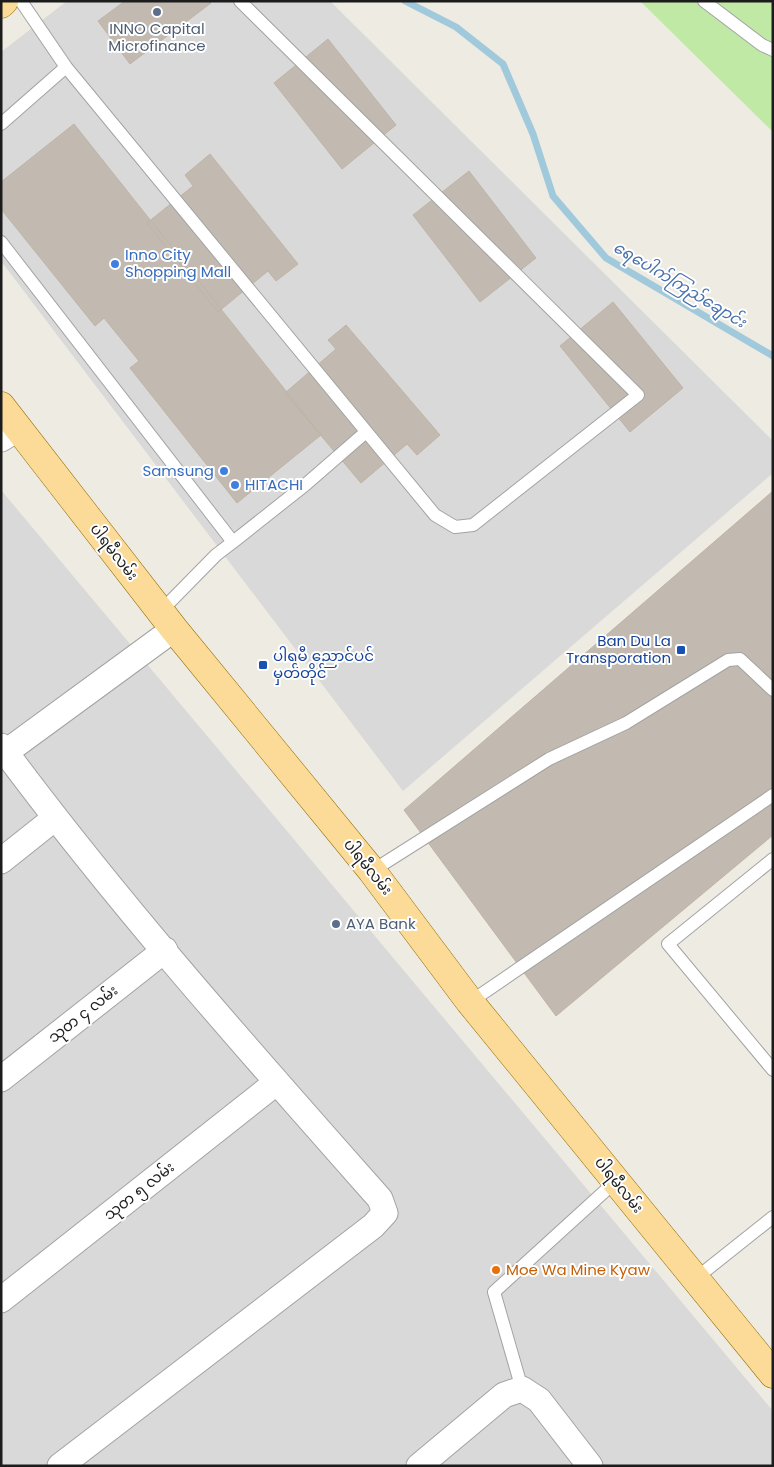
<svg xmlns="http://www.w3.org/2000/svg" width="774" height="1467" viewBox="0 0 774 1467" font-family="Poppins,'Noto Sans Myanmar',sans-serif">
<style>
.residential{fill:#dad9d9}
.grass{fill:#c1e9a6}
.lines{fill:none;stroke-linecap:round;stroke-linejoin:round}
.stream{stroke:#a1c9dc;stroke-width:7}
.building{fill:#c2bab1;stroke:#bfb3a4}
.service-casing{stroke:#a3a3a3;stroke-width:14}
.minor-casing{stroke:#a3a3a3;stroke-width:27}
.primary-casing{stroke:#947100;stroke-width:29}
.service{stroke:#fff;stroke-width:12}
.minor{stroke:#fff;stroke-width:25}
.primary{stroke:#fcda98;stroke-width:28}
.service-dot{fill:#5c6f8a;stroke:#fff;stroke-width:2}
.shop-dot{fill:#3f7fe0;stroke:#fff;stroke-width:2}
.transit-dot{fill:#1a4fb4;stroke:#fff;stroke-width:2}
.food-dot{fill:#e8710a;stroke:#fff;stroke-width:2}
.labels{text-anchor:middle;stroke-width:4;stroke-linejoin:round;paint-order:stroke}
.service-label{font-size:15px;fill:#4e5e75;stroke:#fff}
.shop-label{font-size:15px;fill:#366cbe;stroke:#fff;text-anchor:start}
.street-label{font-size:15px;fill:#1c1c1c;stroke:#fff}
.transit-label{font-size:15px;fill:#164399;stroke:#fff;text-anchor:end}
.food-label{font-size:15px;fill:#c56008;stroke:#fff;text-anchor:start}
.water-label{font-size:16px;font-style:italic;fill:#4871ac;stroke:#fff}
</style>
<rect width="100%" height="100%" fill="#eeebe2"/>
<path class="residential" d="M67 1H330L773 441V473L403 791 1 261V52Z
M1 490 773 1411V1466H1Z"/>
<path class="grass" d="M640 1H773V132Z"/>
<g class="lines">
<path class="stream" d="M405 1 456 27 503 64 533 134 553 196 606 258 773 356"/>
</g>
<path class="building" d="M125 1H209L211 3 130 64 98 21Z
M328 39 396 125 342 169 274 83Z
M74 124 321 435 237 503 130 368 139 361 104 318 95 326 1 209V182Z
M210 154 298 264 276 281 268 271 218 312 147 223 193 186 185 175Z
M469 171 536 258 480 302 413 215Z
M613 302 683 388 630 432 560 346Z
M346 325 440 435 417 455 407 444 361 483 285 393 336 349 328 340Z
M773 491V835L556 1016 404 810Z"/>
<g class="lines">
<defs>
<path id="service" d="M21 1 66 67 435 515 455 527 473 525 638 395 240 1
M704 1 762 45 773 50
M1 124 66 67
M1 242 233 542 216 555 160 612
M233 542 305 485 366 432
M773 859 668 944 773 1070
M372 871 549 759 626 723 728 660 740 659 773 690
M470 1002 773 795
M695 1279 773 1217
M522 1389 494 1292 616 1181"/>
<path id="minor" d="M1 439 19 428
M1 746C118 904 250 1052 380 1199L385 1213 373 1226 60 1466
M6 752 174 629
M1 861 55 818
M1 1079 165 950
M1 1300 277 1082
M419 1466 504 1395 522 1389 539 1400 590 1466"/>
<path id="primary" d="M1 4 4 1
M1 406 174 629 372 871 470 1002 773 1374"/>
</defs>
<use href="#service" class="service-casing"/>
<use href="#minor" class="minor-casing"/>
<use href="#primary" class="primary-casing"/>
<use href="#service" class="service"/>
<use href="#minor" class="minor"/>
<use href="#primary" class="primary"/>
</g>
<g class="service-dot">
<circle cx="157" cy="12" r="5"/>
<circle cx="336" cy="924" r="5"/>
</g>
<g class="shop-dot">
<circle cx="115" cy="264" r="5"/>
<circle cx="224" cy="471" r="5"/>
<circle cx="235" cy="485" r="5"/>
</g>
<g class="transit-dot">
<rect x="676" y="645" width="10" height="10" rx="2.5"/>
<rect x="258" y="660" width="10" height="10" rx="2.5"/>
</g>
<circle class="food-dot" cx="496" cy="1270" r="5"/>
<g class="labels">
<g class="service-label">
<text x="157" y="34">INNO Capital<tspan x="157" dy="17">Microfinance</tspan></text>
<text x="346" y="929" text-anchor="start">AYA Bank</text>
</g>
<g class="shop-label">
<text x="125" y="260">Inno City<tspan x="125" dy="17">Shopping Mall</tspan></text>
<text x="214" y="476" text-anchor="end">Samsung</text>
<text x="245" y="490">HITACHI</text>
</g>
<g class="street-label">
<text transform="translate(114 552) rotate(52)" y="5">ပါရမီလမ်း</text>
<text transform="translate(368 867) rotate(51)" y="5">ပါရမီလမ်း</text>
<text transform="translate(83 1014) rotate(-38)" y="5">သုတ ၄ လမ်း</text>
<text transform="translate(619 1185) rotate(51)" y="5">ပါရမီလမ်း</text>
<text transform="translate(139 1191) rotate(-38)" y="5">သုတ ၅ လမ်း</text>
</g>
<g class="transit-label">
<text x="671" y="646">Ban Du La<tspan x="671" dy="17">Transporation</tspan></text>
<text x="273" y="661" text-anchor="start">ပါရမီ ညောင်ပင်<tspan x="273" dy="17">မှတ်တိုင်</tspan></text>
</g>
<g class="food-label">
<text x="506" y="1275">Moe Wa Mine Kyaw</text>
</g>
<g class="water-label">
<text transform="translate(680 284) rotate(31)" y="6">ရေပေါက်ကြည်ချောင်း</text>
</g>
</g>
<rect width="774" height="1467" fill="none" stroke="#1c1c1c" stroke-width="5"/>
</svg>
